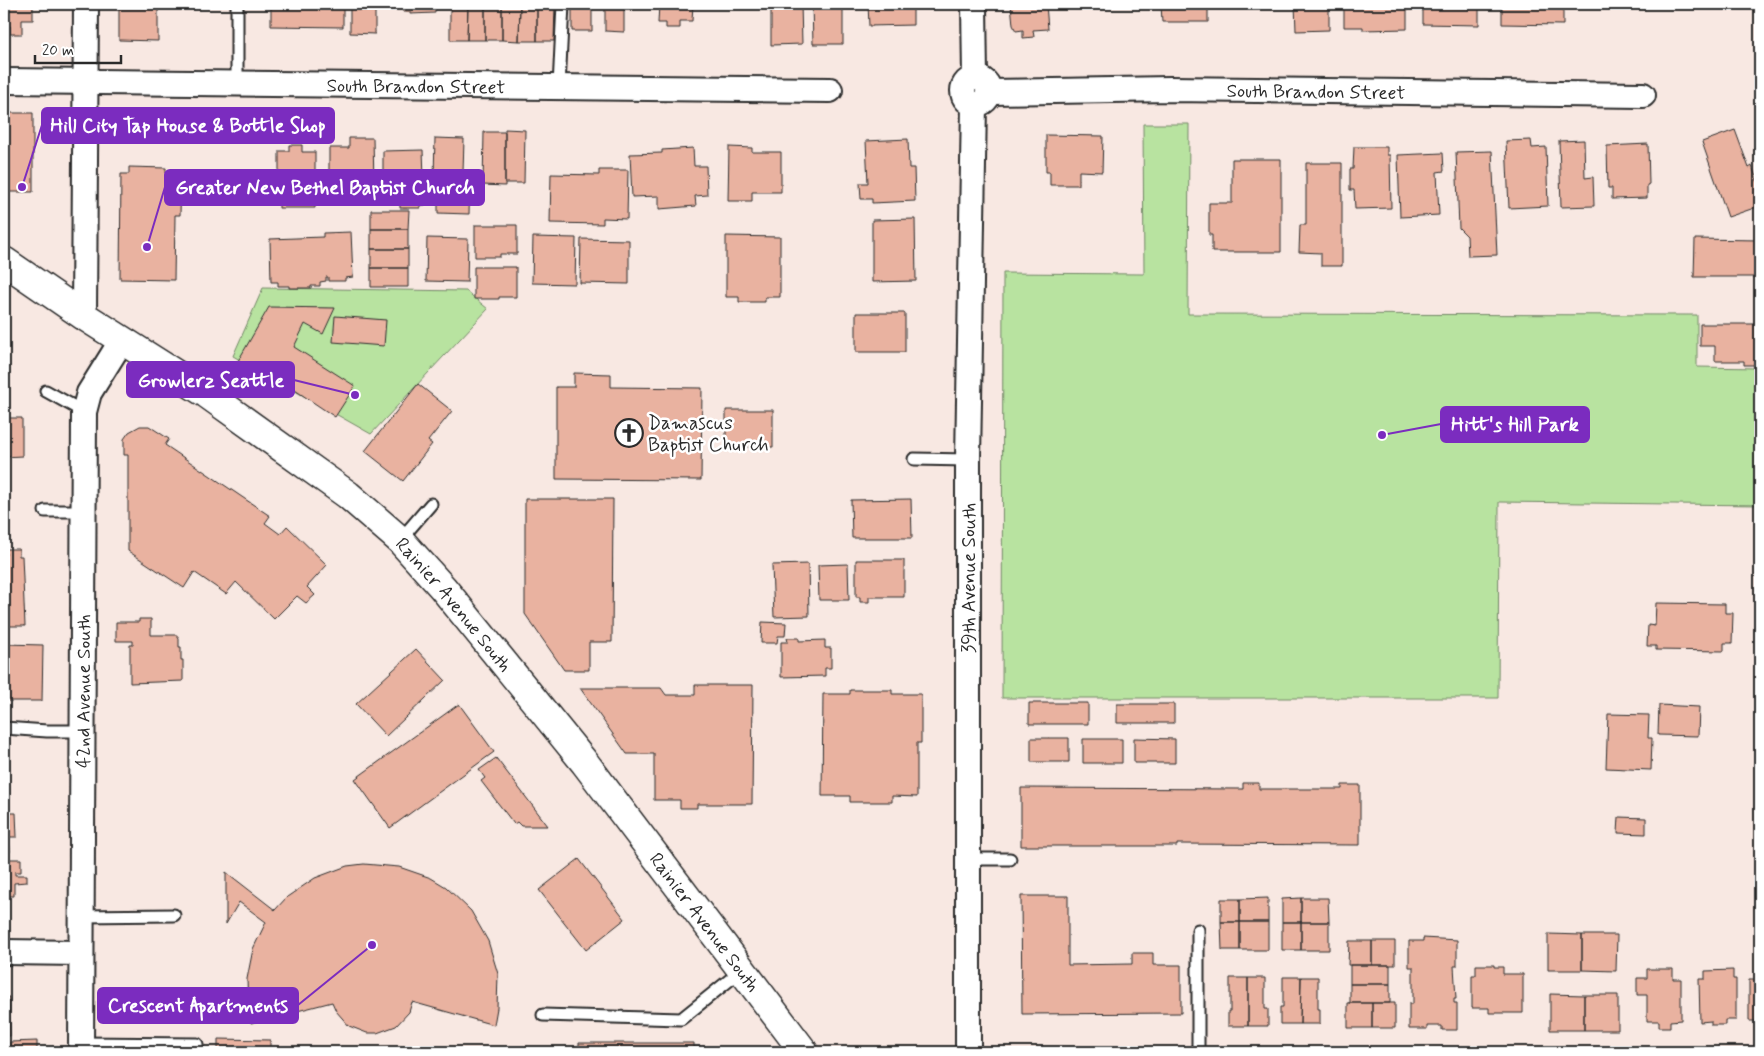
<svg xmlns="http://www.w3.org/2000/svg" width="1764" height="1056" viewBox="0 0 1764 1056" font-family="Mynerve,sans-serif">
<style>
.green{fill:#b8e3a0;stroke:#728766}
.building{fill:#e9b2a0;stroke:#2b2b2b}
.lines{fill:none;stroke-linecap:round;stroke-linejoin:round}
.lane-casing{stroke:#2b2b2b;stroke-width:15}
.street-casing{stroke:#2b2b2b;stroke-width:28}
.primary-casing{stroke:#2b2b2b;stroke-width:31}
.lane{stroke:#fff;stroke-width:11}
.street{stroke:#fff;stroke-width:24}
.primary{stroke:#fff;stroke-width:28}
.labels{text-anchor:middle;stroke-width:5;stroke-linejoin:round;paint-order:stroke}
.street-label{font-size:19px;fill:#2b2b2b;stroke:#fff}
.poi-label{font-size:19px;fill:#2b2b2b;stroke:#fff;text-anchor:start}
.leader{fill:none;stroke:#7b2cbf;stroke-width:2}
.callout-dot{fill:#7b2cbf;stroke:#fff;stroke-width:2}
.callout{fill:#7b2cbf;stroke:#7b2cbf;stroke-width:2}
.callout-label{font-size:20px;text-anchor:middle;font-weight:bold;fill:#fff}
</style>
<rect width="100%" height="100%" fill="#f8e8e2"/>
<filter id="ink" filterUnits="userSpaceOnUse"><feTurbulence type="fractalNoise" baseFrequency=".02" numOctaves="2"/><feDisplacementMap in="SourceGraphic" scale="10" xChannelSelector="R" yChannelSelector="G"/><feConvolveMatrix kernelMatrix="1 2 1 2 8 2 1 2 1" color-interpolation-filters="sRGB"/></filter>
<g filter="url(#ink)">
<path class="green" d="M1143 124H1189L1188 314 1697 315V367L1760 368V505L1499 502 1498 698H1002L1003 273 1144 274Z
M263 288 466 291 488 309 371 434 233 356Z"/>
<path class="building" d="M4 4H33V20H22V34H10V26H7V19H4Z
M271 4H343V27L271 26Z
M350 4H375V34L350 33Z
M394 4H439V9H435V13L410 14V12H403V7H394Z
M450 4H468L467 40H450Z
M468 4H485V40H467Z
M485 4H502V40H485Z
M502 4H520L519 41 502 40Z
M520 4H537V41H519Z
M537 4H555L554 41H537Z
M568 4H592V31H572V5Z
M600 4H624V32L605 31V5Z
M659 4H693L692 21H680V28H666V23H658Z
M771 4H801L802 44 771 45Z
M812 4H843V44H813Z
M868 4H913V25L869 26Z
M1011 4H1046L1048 29 1033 30 1034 37 1023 38V30L1016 31 1013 25Z
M1161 4H1208V22H1162Z
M1295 4H1329V30L1296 31Z
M1344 4H1407V29L1363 30V27H1344Z
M1423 4H1479V25L1423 24Z
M1502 4H1563V25L1502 24Z
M119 8H158V41L119 40Z
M4 113H33V192H4Z
M505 129 525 130 524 183H505Z
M1735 130 1749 168 1752 166 1760 189V206L1728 217 1702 142Z
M484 132H505V186L483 185Z
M1046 135 1103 136 1102 172 1079 171V185H1050V172H1046Z
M349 138H373L374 185H366V193H329V148H349Z
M435 138 464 139 463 172H470L469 214 438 213V177H434Z
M908 139 909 168H914L915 201 872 203V199H861L860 183H868L866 141Z
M1531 140 1532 148 1546 147 1548 206 1509 208 1506 141Z
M1584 140 1585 178 1593 177 1594 206 1561 207 1559 141Z
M1648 144 1649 184 1647 185V198L1612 199V188H1608L1607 146Z
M289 145H302V152H315V208H279V151H289Z
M729 147 752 148V152H781V192H752V201H728Z
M1354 147H1387V155H1390L1391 208 1355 209 1354 190H1350V169H1353Z
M693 148 694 166H706L707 195 695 196 696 206 659 209V196L632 197 630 154 662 153V150Z
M423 150 425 205H420V208H400V201H383V151Z
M1492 151 1497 255 1468 256 1467 236 1459 228 1456 152Z
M1443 153 1444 171 1437 172 1439 215 1400 217 1398 155Z
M1232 159H1281V252H1212V235H1209V203H1232Z
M1306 163H1342V266H1321V253L1299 252 1300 225H1306Z
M129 167 166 168V173L181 174 180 215H175L174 280 120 279 121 174H129Z
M599 170H628L627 219 603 218V224L550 223 551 174 599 175Z
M371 210H409L408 229H371Z
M915 219 916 281 872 282V220Z
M475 225H517V254H500V257H475Z
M371 229H408V249H371Z
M351 232 353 277 345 278V281H328V277H326V281L320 282V286H311V288H289V286H278V282H271L270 239 323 237V233Z
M726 236 780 237V297H765V302H739V297H726Z
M533 237 576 238 575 284 532 283Z
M427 238 468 239 467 282 426 281Z
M581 239 629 240V284L580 283Z
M1695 239 1759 240V277H1694Z
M371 249H408V268H371Z
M474 267H516V297H499V299H474Z
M371 268H408V287H371Z
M269 307 335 308 323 334 305 324 294 347 355 386 335 417 283 382 287 376 281 372 275 382 238 361Z
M856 313H905V352H856Z
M335 316 386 320 384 346 333 342Z
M1700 324H1757V331H1760V365H1744V361H1715V346H1700Z
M574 373 611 374V387L702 388 701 480 556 479V387H574Z
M418 384 452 411 428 441 432 444 403 481 365 451Z
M726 410H773V447H745V451H734V448H726Z
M4 418H22V456L4 457Z
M140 426H149L169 439 165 445 270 516 265 523 280 534 287 526 327 565 307 587 315 595 306 603 297 596 274 619 236 582 226 594 194 572 184 588 128 551V455H124V439L129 432Z
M525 499H613L612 642H589V670H564L525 614Z
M911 499 912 538H852L851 500Z
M6 549H19V556H22L25 626H4V556L6 555Z
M856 560H904V597H869V602H860V597H856Z
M808 564 809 616 774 617 772 565Z
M848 564 849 600H819L818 565Z
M1656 603 1725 604V613H1733L1732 643H1724V651L1656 650V646H1647L1648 625 1655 626Z
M139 619H151V635H177L179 638V647H181V660H183V681L130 683V645H133V641H116V622H139Z
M762 622 786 623 785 636H778L777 643H761Z
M787 638H799V641L825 640V648H831V668H825V676L781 677V642H788Z
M4 644 43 645 42 701H4Z
M416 649 445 680 386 736 356 704Z
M695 685H753L752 804H697V808H680V800H654V754H627L580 688H661L666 695H695Z
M850 690H892V694H921V743H917V797L892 796V802H850V796H822L823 694H850Z
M1029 703H1088V724H1029Z
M459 704 494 752 390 828 355 779Z
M1117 704H1174V723H1117Z
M1659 705 1699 707 1698 736 1658 735Z
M1608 714 1649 715 1648 738H1652L1651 770 1606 768Z
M1031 738H1069V762H1031Z
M1134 738 1175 739V763H1134Z
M1083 739H1122V763H1083Z
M496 758 548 826H521L517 822 514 824 481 781 485 778 479 770Z
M1243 783H1259V789H1342V785H1360V845L1177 844V846H1021V788L1243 789Z
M4 813H16L17 837H9L10 852H4Z
M1619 817 1646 818V834L1618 833Z
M4 859H21V872H15V875H27V882L14 883V896H8V900H4Z
M579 859 625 919 586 950 539 890Z
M364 864 399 867 431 878 446 887 471 911 488 941 498 974 497 1008 494 1025 412 1002 409 1012 396 1026 377 1033H367L349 1026 336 1011 332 1002 251 1023 248 1009 247 979 253 949 266 922 239 902 226 924V872L275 910 287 897 315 878 347 866Z
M1021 896H1068V965L1132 964V953H1153V965H1181V1013L1022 1014Z
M1268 898V922H1240V899Z
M1301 898V922H1282V899Z
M1301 898H1328L1329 922H1301Z
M1221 899H1240V922H1221Z
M1221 922H1240V950H1222Z
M1240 922H1268V950H1240Z
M1282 922H1301V950H1282Z
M1301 922H1329V950H1301Z
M1548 934 1582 935V970H1548Z
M1582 935H1617L1616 971 1582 970Z
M1423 938 1457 940V966H1454L1456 999H1454V1003H1457V1030H1442V1026H1427V1029H1409V1004H1413V967H1409V941H1423Z
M1349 941H1372V965H1348Z
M1372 941H1395V965H1372Z
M1350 965H1390V984H1350Z
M1476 965H1494V967H1503V974H1523V1013H1489V1008H1472V975H1476Z
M1647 969H1673V979H1681V1020L1670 1021V1027H1659V1021H1647V995H1637V978H1647Z
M1733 970V979H1736V1020H1725V1025H1711V1021L1700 1022 1699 979H1705V971Z
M1283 977H1301L1300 1024H1280V1007H1283Z
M1301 977H1318V1009H1320V1024H1300Z
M1230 978H1248V1026H1228V1011H1230Z
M1248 978H1265V1009H1268V1026H1248Z
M1749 980H1760V1023L1759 1021H1749Z
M1350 984H1390V1003H1350Z
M1550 994 1584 995V1030H1550Z
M1584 995H1618V1030H1584Z
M4 997H9L10 1036H4Z
M1348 1003H1372V1028H1348Z
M1372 1003H1395V1028H1372Z
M218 1039 270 1040V1052H218Z
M37 1041V1052H10V1042Z
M579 1043H694V1047H712V1052H579Z"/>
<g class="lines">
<defs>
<path id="lane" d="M237 4V84
M559 87 563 4
M46 391 84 412
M914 459 968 460
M45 511H83
M400 540 431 504
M4 728 47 731H82
M968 859H1010
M81 916 174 915
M543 1015 681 1019 742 970
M81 1043 197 1044V1052
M1198 1052V930"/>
<g id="street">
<path d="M974 4 975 78"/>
<circle cx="976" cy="91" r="13"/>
<path id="s1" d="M4 81 830 90"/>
<path id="s2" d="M988 92 1170 89 1643 95"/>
<path d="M84 316 86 4"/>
<path d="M4 952 81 953"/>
<path id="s3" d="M81 1052 84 412 89 393 122 340"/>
<path d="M968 1052V460L974 104"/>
</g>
<g id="primary">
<path id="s4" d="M4 261 84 316 207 394 348 495 400 540 443 588 585 763 804 1052"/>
</g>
</defs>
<use href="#lane" class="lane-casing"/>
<use href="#street" class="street-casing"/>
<use href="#primary" class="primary-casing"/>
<use href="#lane" class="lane"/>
<use href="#street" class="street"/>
<use href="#primary" class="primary"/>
</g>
</g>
<defs>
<symbol id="church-ring" viewBox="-11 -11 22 22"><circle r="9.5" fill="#fff" stroke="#2b2b2b" stroke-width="1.5"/><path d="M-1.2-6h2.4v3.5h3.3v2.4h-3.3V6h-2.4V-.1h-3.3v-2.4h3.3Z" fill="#2b2b2b"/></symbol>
</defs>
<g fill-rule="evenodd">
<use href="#church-ring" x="613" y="417" width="32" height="32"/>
</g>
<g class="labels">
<g class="street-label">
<text dy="7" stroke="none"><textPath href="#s1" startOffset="412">South Brandon Street</textPath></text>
<text dy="7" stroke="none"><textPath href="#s2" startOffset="328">South Brandon Street</textPath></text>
<text transform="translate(968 578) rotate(-90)" y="7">39th Avenue South</text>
<text dy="7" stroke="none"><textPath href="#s4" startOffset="569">Rainier Avenue South</textPath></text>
<text dy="7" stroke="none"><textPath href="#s3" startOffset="361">42nd Avenue South</textPath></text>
<text dy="7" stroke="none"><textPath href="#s4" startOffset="974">Rainier Avenue South</textPath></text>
</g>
<g class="poi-label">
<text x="648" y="429">Damascus<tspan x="648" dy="22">Baptist Church</tspan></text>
</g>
</g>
<path class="leader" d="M22 187L42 125M147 247L165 187M355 395L294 380M1382 435L1441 424M372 945L298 1005"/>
<g class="callout-dot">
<circle cx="22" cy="187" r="5"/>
<circle cx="147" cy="247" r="5"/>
<circle cx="355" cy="395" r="5"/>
<circle cx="1382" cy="435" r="5"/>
<circle cx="372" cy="945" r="5"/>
</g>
<g class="callout">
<rect x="42" y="108" width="292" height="35" rx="5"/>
<rect x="165" y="170" width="319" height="35" rx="5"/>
<rect x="127" y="362" width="167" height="35" rx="5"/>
<rect x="1441" y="407" width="148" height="35" rx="5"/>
<rect x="98" y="988" width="200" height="35" rx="5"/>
</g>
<g class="callout-label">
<text x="188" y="132">Hill City Tap House &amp; Bottle Shop</text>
<text x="325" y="194">Greater New Bethel Baptist Church</text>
<text x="211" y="387">Growlerz Seattle</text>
<text x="1515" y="431">Hitt's Hill Park</text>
<text x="198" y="1012">Crescent Apartments</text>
</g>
<rect width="1764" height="1056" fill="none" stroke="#fff" stroke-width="20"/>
<rect x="10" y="10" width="1744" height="1036" fill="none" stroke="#2b2b2b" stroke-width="2" filter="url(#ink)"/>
<path d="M35 55v8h86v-8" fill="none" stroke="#2b2b2b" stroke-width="2.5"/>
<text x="42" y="55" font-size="15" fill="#2b2b2b" stroke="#ffffff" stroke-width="4" paint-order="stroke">20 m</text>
</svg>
